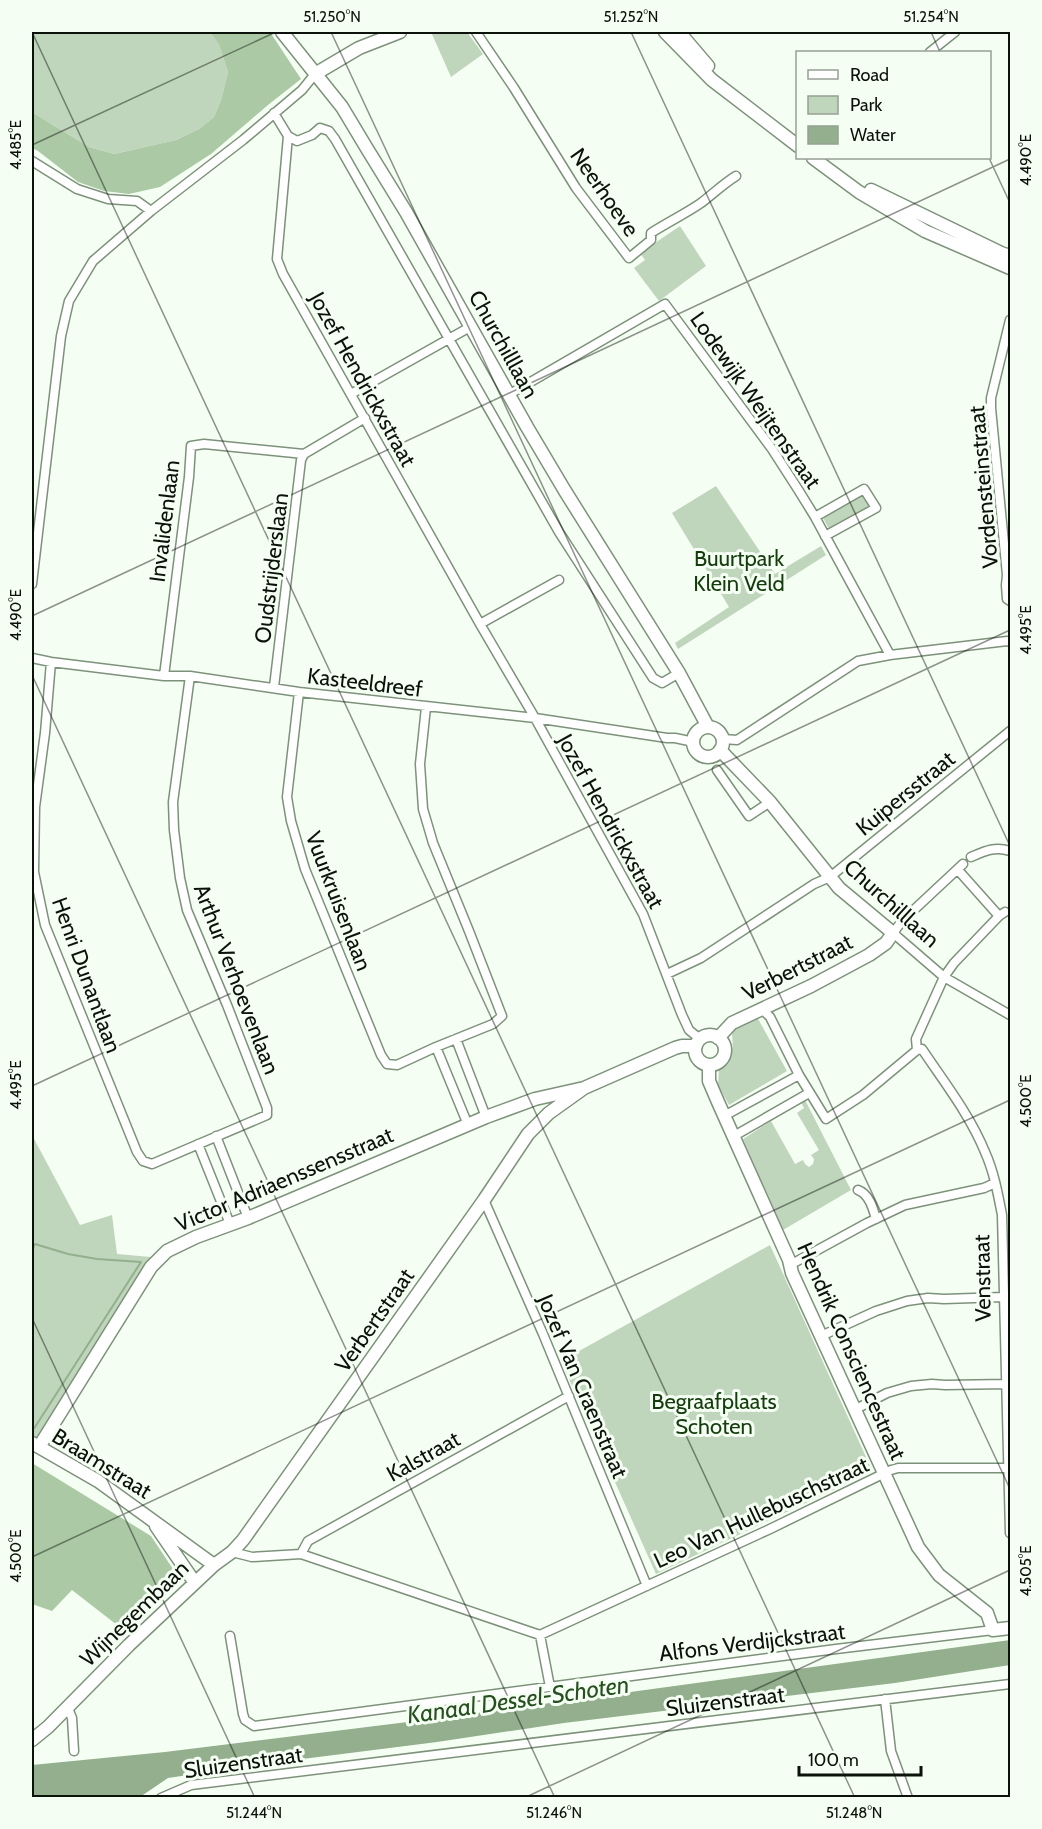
<svg xmlns="http://www.w3.org/2000/svg" width="1042" height="1829" viewBox="0 0 1042 1829" font-family="Cabin,sans-serif">
<style>
.green{fill:#c0d6bc}
.forest{fill:#acc9a6}
.water{fill:#93af8d}
.lines{fill:none;stroke-linecap:round;stroke-linejoin:round}
.stream{stroke:#93af8d;stroke-width:2}
.street-casing{stroke:#7d927a;stroke-width:11}
.secondary-casing{stroke:#7d927a;stroke-width:15}
.street{stroke:#fff;stroke-width:8}
.secondary{stroke:#fff;stroke-width:12}
.ticks{fill:none;stroke:#0b1209;stroke-width:1.5;stroke-opacity:0.45}
.labels{text-anchor:middle;stroke-width:6;stroke-linejoin:round;paint-order:stroke}
.street-label{font-size:22px;fill:#0b1209;stroke:#f5fef3}
.park-label{font-size:22px;fill:#143c0d;stroke:#f5fef3}
.water-label{font-size:24px;font-style:italic;fill:#274f20;stroke:#f5fef3}
.neatline{fill:none;stroke:#0b1209;stroke-width:2}
.ticks-label{font-size:15px;text-anchor:middle;fill:#0b1209}
</style>
<rect width="100%" height="100%" fill="#f5fef3"/>
<path class="green" d="M32 32H210L219 43 228 72 221 100 214 117 199 129 176 140 114 154 89 147 32 112Z
M431 32H467L483 54 451 77Z
M680 226 706 266 659 301 634 268 645 260 640 253Z
M716 486 775 574 821 546 826 555 678 649 675 643 729 607 672 513Z
M863 493 870 506 829 529 822 516Z
M757 1017 787 1071 729 1105 718 1085 719 1069C734 1057 733 1050 732 1031Z
M805 1100 851 1190 783 1230 743 1139 771 1121 795 1164 803 1160 805 1164 809 1167 813 1164 814 1159 811 1155 819 1150 797 1113 804 1108 801 1102Z
M32 1135 80 1225 112 1215 117 1254 151 1257 34 1443 32 1441Z
M770 1245 871 1468 869 1473 656 1574 561 1361Z"/>
<path class="forest" d="M210 32H270L301 79 268 105 211 154 160 187 129 194 104 191 78 182 38 151 32 148V112L89 147 114 154 176 140 199 129 214 117 221 100 228 72 219 44Z
M32 1463 151 1536 179 1578 126 1632 72 1590 52 1611 32 1604Z"/>
<path class="water" d="M1010 1640V1665L895 1683 564 1723 437 1742 255 1765 168 1778 140 1797H32V1765L165 1752 456 1716Z"/>
<g class="lines">
<path class="stream" d="M32 1250 35 1244 68 1254 97 1259 141 1262 35 1427 32 1430"/>
<defs>
<path id="street" d="M476 32 514 88 576 188 629 258 651 240V233C668 222 685 214 701 203 713 194 723 184 736 176
M930 52 955 32
M274 113 288 136 277 259 283 274 480 624 535 718 643 914 682 1015 689 1030 700 1039
M288 136 297 141 312 135 320 128 329 131 335 139 559 532 653 678 662 683 679 673
M32 161 77 189 108 199 137 201 151 211
M1010 320 991 398V408L1007 575 1010 581
M351 394 470 327
M508 395 665 304 772 449 799 491 815 517 890 655
M815 517 864 489 876 508 825 536
M1007 575 1006 585 1007 599 1010 601
M32 584 61 336 69 301 93 261 151 211 243 140 302 90 315 74
M480 624 559 580
M32 658 51 662 164 676H190L299 692 535 718 667 738H675L694 742
M51 662 45 733 35 807 34 872 45 925 137 1152 143 1161 152 1164 267 1115V1108L227 1005 187 910 180 878 174 830 173 802 190 676
M164 676 189 477 191 446 204 444 304 454 365 418
M274 687 301 460 304 454
M299 692 287 797 291 821 305 869 381 1055 387 1064 397 1065 436 1047 493 1024 502 1016 469 931 433 843 423 809 420 764 426 707
M723 739 737 740 858 661 890 655 1007 641 1010 642
M717 770 749 816 770 802
M971 857C985 851 995 846 1010 851
M963 864 902 921 893 933 944 977 1010 1015
M958 870 999 916
M667 974 701 958 814 884 830 877 1010 731
M761 1008 770 1017 799 1075 826 1119 863 1095 917 1050
M456 1039 486 1117
M436 1047 468 1125
M917 1050 922 1049C944 1082 970 1115 985 1152 994 1172 998 1194 1002 1215L1010 1533
M917 1050 916 1039 944 977 954 963 999 916 1005 912
M724 1116 799 1075
M216 1136 248 1218
M734 1136 809 1093
M198 1144 230 1224
M858 1190C869 1194 873 1208 876 1219
M484 1200 543 1334 647 1586
M790 1265 867 1223 905 1205 984 1188 995 1183
M821 1336 876 1311 907 1301 928 1298 944 1299 1004 1297
M854 1410 887 1393 911 1386 932 1384 945 1385 1006 1384
M232 1552 252 1557 301 1554 540 1635 770 1529 891 1470 898 1468H1009
M301 1554 308 1541 569 1396
M540 1635 550 1687
M230 1636 243 1714 245 1720 254 1726 836 1649 993 1630
M885 1699 891 1751 908 1798
M68 1708 72 1718 74 1751
M161 1798 191 1785 1010 1684"/>
<path id="secondary" d="M282 32 342 107 366 147 406 212 527 427 565 491 679 673 708 727
M665 32 712 80 798 146
M679 32 708 66
M315 74 359 48 400 32
M813 158 859 192 925 231 1010 268
M871 190 1001 253 1010 256
M693 742a15 15 0 1 1 30 0a15 15 0 1 1-30 0Z
M695 1050a15 15 0 1 1 30 0a15 15 0 1 1-30 0Z
M718 1038 732 1023 811 986 869 955 886 943 893 933 839 888 770 802 720 750
M709 1065V1081L718 1102 780 1240 789 1260 792 1273 918 1547 939 1575 987 1613 993 1630 1010 1628
M32 1443 98 1481 214 1565
M39 1447 151 1267 167 1251 196 1237 248 1218 486 1117 535 1099 584 1088 675 1048 682 1046H696
M156 1526 195 1583
M32 1740 48 1727 129 1645 214 1565 232 1552 243 1540 484 1200 528 1134 549 1113 584 1088"/>
</defs>
<use href="#street" class="street-casing"/>
<use href="#secondary" class="secondary-casing"/>
<use href="#street" class="street"/>
<use href="#secondary" class="secondary"/>
</g>
<path class="ticks" d="M32 32 855 1798M331 32 1010 1489M631 32 1010 846M931 32 940 52M32 145 276 32M989 158 1010 203M32 616 1010 159M32 675 555 1798M32 1086 1010 630M32 1318 255 1798M32 1557 1010 1100M524 1798 1010 1570"/>
<g class="labels">
<g class="street-label">
<text transform="translate(605 192) rotate(55)" y="8">Neerhoeve</text>
<text transform="translate(504 344) rotate(61)" y="8">Churchilllaan</text>
<text transform="translate(363 379) rotate(61)" y="8">Jozef Hendrickxstraat</text>
<text transform="translate(756 400) rotate(55)" y="8">Lodewijk Weijtenstraat</text>
<text transform="translate(983 487) rotate(-95)" y="8">Vordensteinstraat</text>
<text transform="translate(164 521) rotate(-83)" y="8">Invalidenlaan</text>
<text transform="translate(271 568) rotate(-83)" y="8">Oudstrijderslaan</text>
<text transform="translate(365 682) rotate(7)" y="8">Kasteeldreef</text>
<text transform="translate(905 793) rotate(-39)" y="8">Kuipersstraat</text>
<text transform="translate(611 821) rotate(61)" y="8">Jozef Hendrickxstraat</text>
<text transform="translate(339 901) rotate(69)" y="8">Vuurkruisenlaan</text>
<text transform="translate(892 903) rotate(42)" y="8">Churchilllaan</text>
<text transform="translate(797 967) rotate(-27)" y="8">Verbertstraat</text>
<text transform="translate(87 975) rotate(70)" y="8">Henri Dunantlaan</text>
<text transform="translate(237 979) rotate(69)" y="8">Arthur Verhoevenlaan</text>
<text transform="translate(284 1179) rotate(-23)" y="8">Victor Adriaenssensstraat</text>
<text transform="translate(982 1278) rotate(-91)" y="8">Venstraat</text>
<text transform="translate(374 1320) rotate(-55)" y="8">Verbertstraat</text>
<text transform="translate(852 1351) rotate(66)" y="8">Hendrik Consciencestraat</text>
<text transform="translate(583 1386) rotate(67)" y="8">Jozef Van Craenstraat</text>
<text transform="translate(423 1456) rotate(-29)" y="8">Kalstraat</text>
<text transform="translate(102 1463) rotate(32)" y="8">Braamstraat</text>
<text transform="translate(761 1512) rotate(-25)" y="8">Leo Van Hullebuschstraat</text>
<text transform="translate(134 1613) rotate(-44)" y="8">Wijnegembaan</text>
<text transform="translate(752 1642) rotate(-7)" y="8">Alfons Verdijckstraat</text>
<text transform="translate(725 1701) rotate(-7)" y="8">Sluizenstraat</text>
<text transform="translate(243 1762) rotate(-8)" y="8">Sluizenstraat</text>
</g>
<g class="park-label">
<text x="739" y="566">Buurtpark<tspan x="739" dy="25">Klein Veld</tspan></text>
<text x="714" y="1409">Begraafplaats<tspan x="714" dy="25">Schoten</tspan></text>
</g>
<g class="water-label">
<text transform="translate(518 1700) rotate(-8)" y="8">Kanaal Dessel-Schoten</text>
</g>
</g>
<rect width="1042" height="1829" fill="none" stroke="#f5fef3" stroke-width="66"/>
<rect x="796" y="51" width="195" height="108" fill="#f5fef3" stroke="#97a095" stroke-width="1.5"/>
<rect x="808" y="70" width="30" height="9" fill="#ffffff" stroke="#97a095" stroke-width="1.5"/>
<text x="850" y="81" font-size="18" fill="#0b1209">Road</text>
<rect x="808" y="96" width="30" height="18" fill="#c0d6bc" stroke="#97a095" stroke-width="1.5"/>
<text x="850" y="111" font-size="18" fill="#0b1209">Park</text>
<rect x="808" y="126" width="30" height="18" fill="#93af8d" stroke="#97a095" stroke-width="1.5"/>
<text x="850" y="141" font-size="18" fill="#0b1209">Water</text>
<path d="M799 1766v9h122v-9" fill="none" stroke="#0b1209" stroke-width="3"/>
<text x="808" y="1766" font-size="18" fill="#0b1209" stroke="#f5fef3" stroke-width="4.5" paint-order="stroke">100 m</text>
<rect x="33" y="33" width="976" height="1763" class="neatline"/>
<g class="ticks-label">
<text x="332" y="22">51.250°N</text>
<text x="631" y="22">51.252°N</text>
<text x="931" y="22">51.254°N</text>
<text transform="translate(16 145) rotate(-90)" y="5">4.485°E</text>
<text transform="translate(1026 160) rotate(-90)" y="5">4.490°E</text>
<text transform="translate(16 615) rotate(-90)" y="5">4.490°E</text>
<text transform="translate(1026 630) rotate(-90)" y="5">4.495°E</text>
<text transform="translate(16 1085) rotate(-90)" y="5">4.495°E</text>
<text transform="translate(1026 1101) rotate(-90)" y="5">4.500°E</text>
<text transform="translate(16 1556) rotate(-90)" y="5">4.500°E</text>
<text transform="translate(1026 1571) rotate(-90)" y="5">4.505°E</text>
<text x="254" y="1818">51.244°N</text>
<text x="554" y="1818">51.246°N</text>
<text x="854" y="1818">51.248°N</text>
</g>
</svg>
